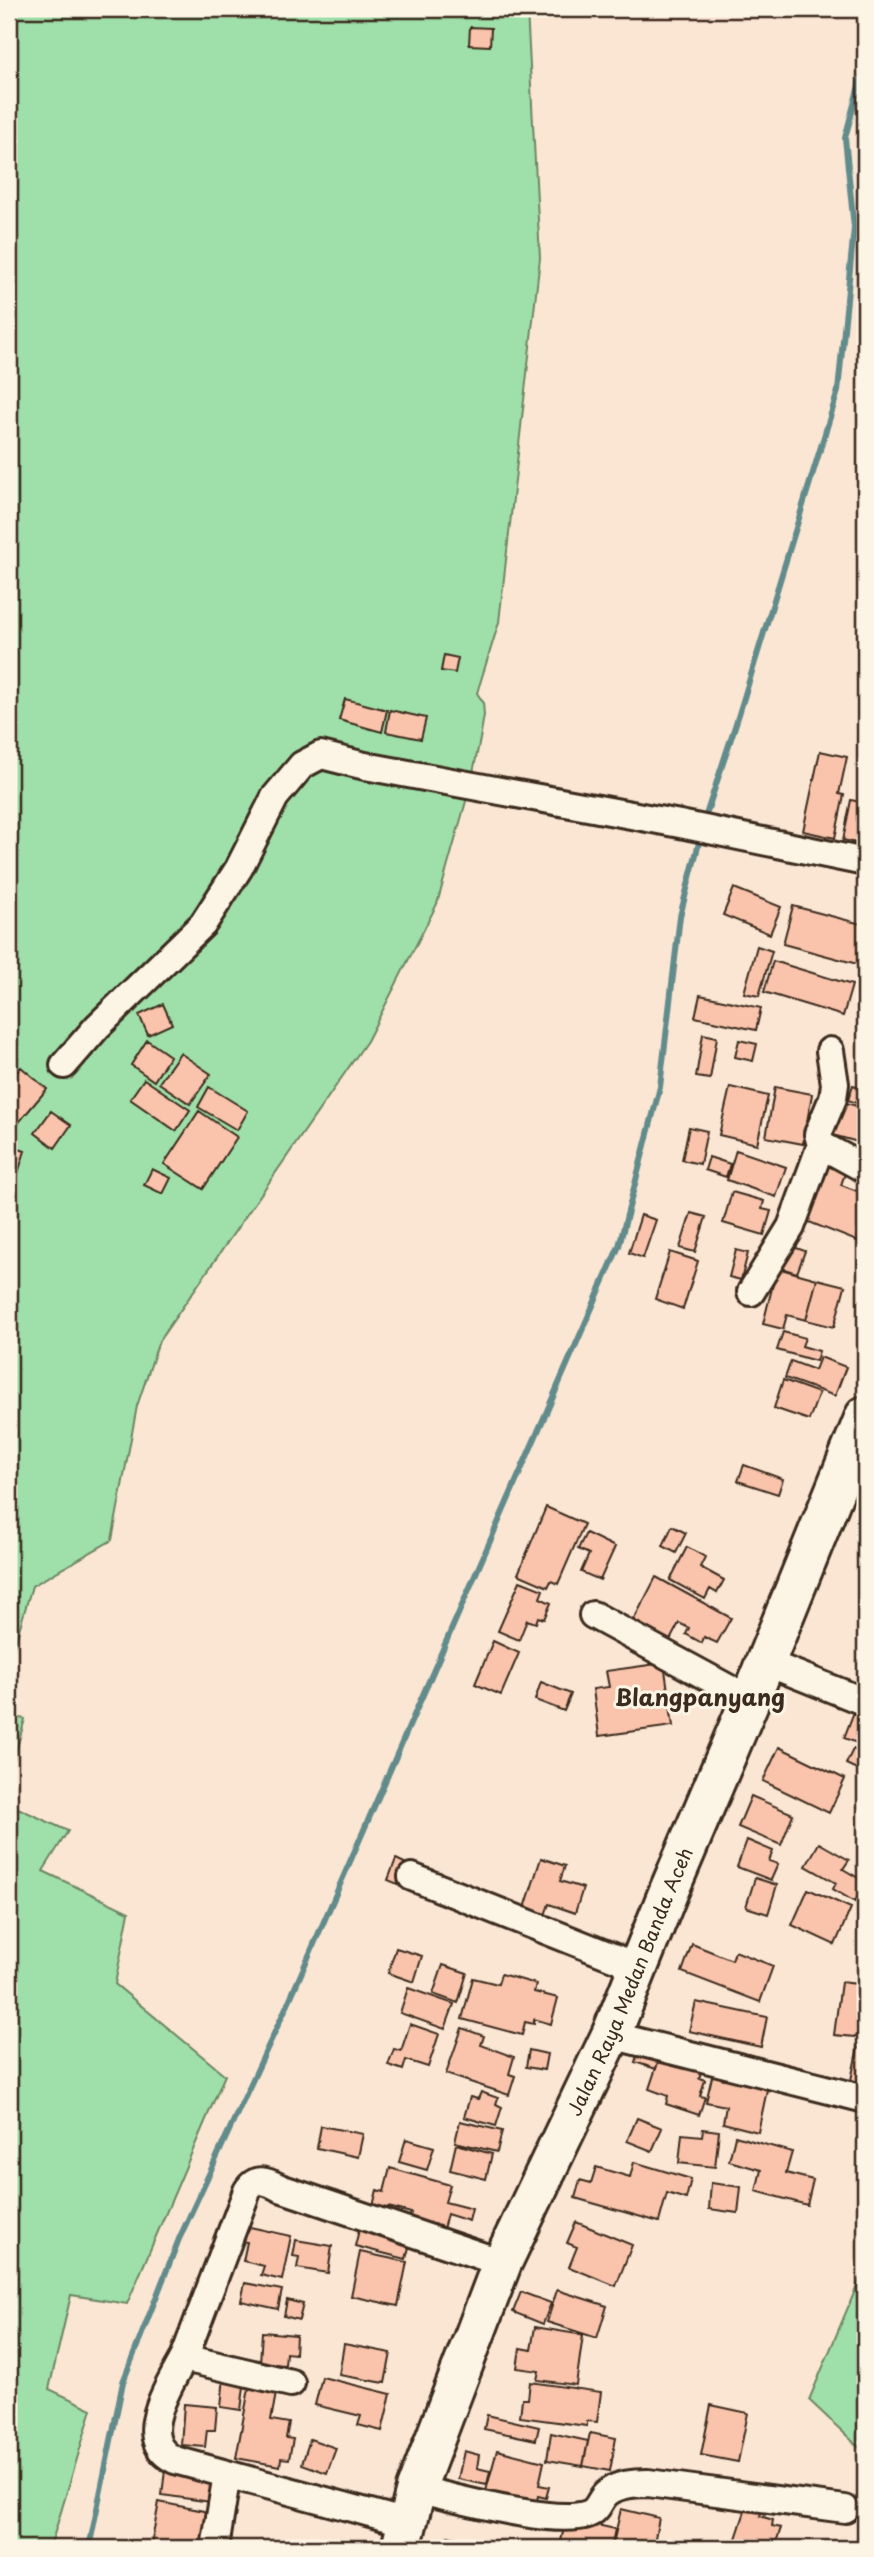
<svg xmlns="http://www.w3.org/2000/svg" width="874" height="2557" viewBox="0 0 874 2557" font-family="'Playpen Sans',sans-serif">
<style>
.green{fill:#9fe0aa;stroke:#6d8564;stroke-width:2}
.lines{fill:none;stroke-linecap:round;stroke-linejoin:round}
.stream{stroke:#628b8c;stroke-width:6}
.building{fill:#f9c4ab;stroke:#3b2a1e;stroke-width:2}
.minor-casing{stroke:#3b2a1e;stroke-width:32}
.highway-casing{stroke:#3b2a1e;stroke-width:44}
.minor{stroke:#fcf5e5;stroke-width:26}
.highway{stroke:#fcf5e5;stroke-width:38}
.labels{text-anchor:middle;stroke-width:6;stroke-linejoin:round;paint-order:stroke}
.street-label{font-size:19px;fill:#3b2a1e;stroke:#fcf5e5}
.quarter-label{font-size:23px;font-weight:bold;fill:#3b2a1e;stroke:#fcf5e5}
</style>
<rect width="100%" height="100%" fill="#fbe6d4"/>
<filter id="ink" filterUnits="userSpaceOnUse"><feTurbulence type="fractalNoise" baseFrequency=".0143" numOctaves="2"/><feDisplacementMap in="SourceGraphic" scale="14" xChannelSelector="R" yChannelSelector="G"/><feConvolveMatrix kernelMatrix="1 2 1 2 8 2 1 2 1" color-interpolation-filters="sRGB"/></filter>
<g filter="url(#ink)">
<path class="green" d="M9 9H527L540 258 499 622 477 693 483 702 484 715 480 739 470 787 437 904 367 1041 159 1341 137 1406 112 1540 32 1586 9 1664Z
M9 1716 25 1719 9 1777Z
M9 1804 68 1831 43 1871 129 1912 115 1984 225 2075 127 2304 71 2295 49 2389 92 2409 50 2548H9Z
M865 2267V2453L809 2400Z"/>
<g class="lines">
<path class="stream" d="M704 821 739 714 838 391 854 228 845 138 865 63
M89 2548 123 2382 179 2239 290 1999 619 1246 660 1087 680 916 701 835"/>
</g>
<path class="building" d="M470 27 491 28 490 46 469 45Z
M444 655 458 658 455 673 441 671Z
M345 699 387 710 382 732 339 720Z
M390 710 426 718 421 739 386 732Z
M820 751 847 757 839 794 844 795 835 838 803 831Z
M851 800 865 803V845L843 840Z
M734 888 781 907 770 934 723 915Z
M793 906 865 925V948L861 965 783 944Z
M757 946 772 951 759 996 744 993Z
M773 961 852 985 843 1016 764 992Z
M700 995 761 1008 756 1030 695 1017Z
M163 1004 172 1024 148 1035 139 1015Z
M703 1034 717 1037 710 1079 696 1077Z
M147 1040 170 1056 154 1081 131 1065Z
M739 1040 757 1044 753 1061 735 1057Z
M180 1053 211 1074 190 1104 159 1083Z
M21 1067 47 1089 9 1134V1081Z
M144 1079 190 1110 176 1131 130 1099Z
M853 1085 865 1089V1106L848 1100Z
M209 1087 248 1111 237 1130 198 1107Z
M730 1087 768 1096 757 1144 719 1135Z
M775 1087 812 1094 803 1144 766 1137Z
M838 1101 865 1108 858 1142 829 1134Z
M51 1111 71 1125 55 1148 35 1133Z
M199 1111 237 1137 203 1189 164 1164Z
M689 1127 707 1131 700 1164 682 1160Z
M9 1146 25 1151 18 1173 9 1170Z
M736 1150 786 1167 776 1197 727 1180Z
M709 1157 730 1164 726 1177 705 1170Z
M827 1160 847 1168 841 1185 865 1194V1227L859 1242 804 1220Z
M152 1169 171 1178 163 1194 144 1185Z
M732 1192 764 1201 762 1209 771 1211 764 1235 723 1223Z
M691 1213 706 1217 695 1252 680 1248Z
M641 1215 656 1220 643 1258 629 1253Z
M788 1245 805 1251 797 1273 781 1268Z
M736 1250 748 1253 741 1280 729 1277Z
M670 1252 698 1261 683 1309 655 1299Z
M777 1268 817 1279 806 1320 787 1315 783 1329 763 1324Z
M817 1279 845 1286 834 1327 806 1320Z
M783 1332 805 1338 802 1346 819 1351 816 1361 777 1350Z
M820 1357 846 1367 835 1396 785 1378 791 1361 815 1370Z
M783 1380 819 1393 809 1420 774 1408Z
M744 1465 783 1479 778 1494 738 1481Z
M546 1507 584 1524 558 1584 551 1581 548 1587 518 1574Z
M672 1526 686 1533 676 1553 663 1546Z
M586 1533 615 1547 600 1580 581 1572 589 1554 578 1549Z
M687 1547 705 1557 700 1567 724 1580 717 1593 710 1589 705 1599 670 1580Z
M656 1577 731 1618 717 1643 704 1637 702 1643 686 1634 689 1628 679 1623 668 1644 631 1625Z
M520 1581 543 1590 540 1598 551 1603 544 1619 538 1617 536 1623 527 1620 519 1640 498 1631Z
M493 1641 519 1653 501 1695 475 1684Z
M664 1663 673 1726 599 1736 593 1689 609 1687 606 1671Z
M541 1682 571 1694 564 1711 535 1700Z
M857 1704 865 1707V1746L844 1738Z
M779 1747 845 1779 829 1813 763 1781Z
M853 1749 865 1755V1773L846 1764Z
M751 1796 793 1814 781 1845 738 1827Z
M747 1840 773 1851 769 1861 778 1864 771 1880 737 1867Z
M819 1843 849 1860 843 1869 865 1882 855 1902 833 1889 836 1883 806 1866Z
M541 1858 565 1866 560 1881 583 1888 575 1913 549 1904 544 1918 524 1911Z
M396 1859 413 1867 405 1887 388 1880Z
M755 1878 777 1885 768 1914 746 1907Z
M808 1889 851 1908 835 1945 792 1925Z
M692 1944 732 1960 735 1951 773 1966 760 2002 682 1972Z
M396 1948 422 1956 414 1982 388 1973Z
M443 1965 467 1973 458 2003 433 1994Z
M501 1974 536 1984 534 1992 558 1998 551 2024 534 2019V2024L525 2022 522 2035 462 2019 473 1978 498 1984Z
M841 1982 865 1985V2038L834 2035Z
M408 1988 454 2004 445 2029 400 2013Z
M696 2002 767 2017 761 2047 689 2031Z
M410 2024 439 2034 428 2067 406 2060 403 2070 388 2065 394 2049 401 2051Z
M462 2028 484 2036 481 2045 514 2057 509 2074 515 2076 509 2095 446 2074Z
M640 2046 661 2053 656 2069 635 2062Z
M858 2047 865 2049V2083L851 2080Z
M529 2050 547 2054 544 2070 526 2067Z
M661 2053 703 2067 699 2078 705 2080 700 2096 705 2097 699 2115 666 2104 668 2096 649 2089Z
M715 2064 770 2076 758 2132 723 2123 726 2106 706 2102Z
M481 2092 498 2098 496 2104 502 2107 496 2126 464 2117 470 2097 478 2099Z
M637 2118 662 2128 652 2151 627 2141Z
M460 2121 502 2131 497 2152 455 2142Z
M321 2126 363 2134 358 2157 317 2148Z
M703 2129 719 2131 715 2167 679 2163 682 2134 702 2136Z
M735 2136 792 2152 786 2173 813 2180 807 2205 756 2191 761 2170 729 2161Z
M406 2139 434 2147 427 2170 399 2162Z
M456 2144 492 2154 486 2179 450 2170Z
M634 2162 691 2179 686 2199 667 2193 659 2222 575 2198 580 2180 591 2183 596 2167 630 2177Z
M390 2168 450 2185 445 2202 472 2209 469 2221 447 2214 443 2229 409 2219 411 2213 388 2207 386 2214 372 2210 377 2190 384 2192Z
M711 2183 741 2187 738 2213 709 2209Z
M576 2222 632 2245 616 2286 569 2267 577 2247 567 2243Z
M378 2223 413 2232 406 2259 355 2246 359 2230 375 2234Z
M250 2227 291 2236 282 2280 261 2275 264 2266 243 2261 247 2242 231 2239 233 2229 248 2232Z
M296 2240 332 2246 328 2273 297 2268 299 2257 293 2256Z
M360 2252 407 2262 398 2306 351 2296Z
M245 2283 282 2290 278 2309 241 2301Z
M557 2290 607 2306 597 2338 547 2322Z
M521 2292 551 2303 543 2324 513 2312Z
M287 2300 303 2304 299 2320 284 2316Z
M535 2327 583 2335 576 2385 537 2380 539 2371 517 2368 520 2348 531 2350Z
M262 2332 296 2335 295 2354 286 2353 285 2365 260 2363Z
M344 2344 391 2353 385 2383 339 2375Z
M224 2376 245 2379 241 2410 221 2407Z
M322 2377 391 2394 382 2431 358 2425 361 2416 315 2405Z
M530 2382 601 2392 597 2422 587 2421V2426L520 2417 522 2399H528Z
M250 2383 277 2388 271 2420 289 2423 286 2438 293 2439 289 2459 281 2458 280 2466 236 2458Z
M184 2404 217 2407 215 2430H207L205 2447 181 2445Z
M711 2405 748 2413 738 2462 701 2455Z
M487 2415 539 2427 536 2440 484 2429Z
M551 2433 588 2441 583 2466 547 2460Z
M590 2433 616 2438 610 2471 583 2466Z
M310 2439 336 2448 327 2473 302 2464Z
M497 2450 544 2462 539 2485 549 2487 546 2498 538 2496 536 2504 486 2491Z
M464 2451 479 2455 477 2468 490 2471 487 2485 458 2479Z
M165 2470 214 2476 211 2502 162 2495Z
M159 2502 214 2513 207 2548H164L151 2546Z
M748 2502 763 2507 760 2516 773 2520 772 2526 781 2528 774 2548H733Z
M621 2509 659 2518 653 2548H612Z
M566 2518 615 2529 611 2548H571L560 2546Z
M448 2536 504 2547 503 2548H446Z"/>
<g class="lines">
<defs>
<path id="minor" d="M830 1051 835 1084 833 1098 818 1134 821 1145 865 1169
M64 1065 97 1027 203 924 239 868 275 797 302 765 321 755 365 766 680 824 865 862
M751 1292 791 1227 821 1145
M593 1615 750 1700
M765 1662 865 1702
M412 1877 638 1967
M611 2035 865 2099
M184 2358 247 2191C256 2176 267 2181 280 2188L502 2263
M291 2383 184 2358C170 2385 132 2440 175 2460L407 2523
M416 2489C455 2498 554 2526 588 2514 599 2510 599 2500 606 2494 617 2484 634 2483 648 2483L845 2509
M215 2548 227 2474"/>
<g id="highway">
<path id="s1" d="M401 2548 416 2489 502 2263 611 2035 668 1893 750 1700 865 1416"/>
</g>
</defs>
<use href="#minor" class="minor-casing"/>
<use href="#highway" class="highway-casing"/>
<use href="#minor" class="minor"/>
<use href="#highway" class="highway"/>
</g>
</g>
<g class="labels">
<g class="street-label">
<text dy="7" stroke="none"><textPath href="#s1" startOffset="612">Jalan Raya Medan Banda Aceh</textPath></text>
</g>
<g class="quarter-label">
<text x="700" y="1706">Blangpanyang</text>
</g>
</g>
<rect width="874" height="2557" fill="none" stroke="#fcf5e5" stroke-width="35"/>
<rect x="18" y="18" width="839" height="2522" fill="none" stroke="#3b2a1e" stroke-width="2.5" filter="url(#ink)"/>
</svg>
